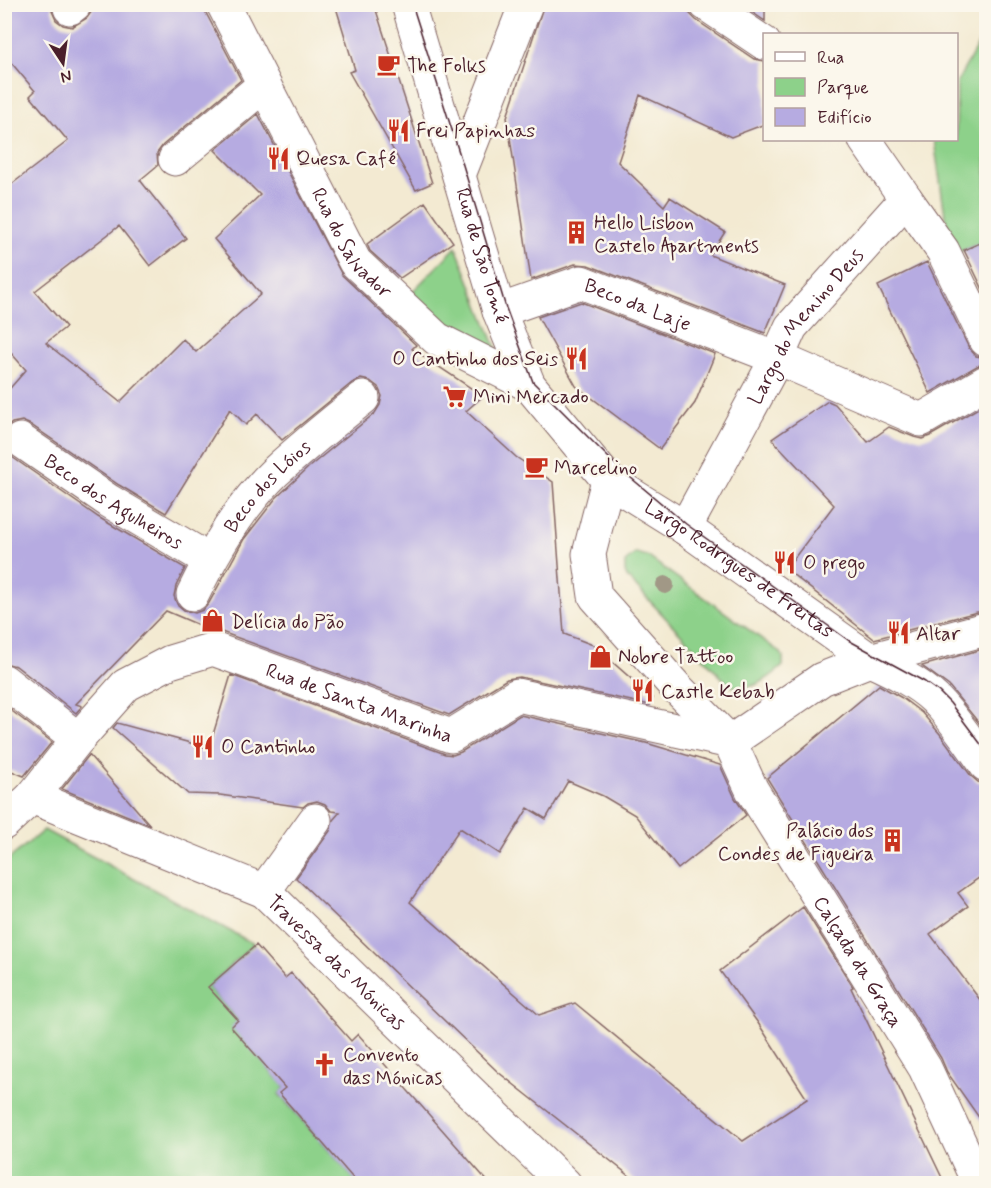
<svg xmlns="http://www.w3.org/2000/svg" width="991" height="1188" viewBox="0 0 991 1188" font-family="Mynerve,sans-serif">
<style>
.green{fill:#8dd18a;stroke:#6c785a;stroke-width:1.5}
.building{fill:#b6abe1}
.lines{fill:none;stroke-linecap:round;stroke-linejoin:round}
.street-casing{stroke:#856665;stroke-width:35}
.secondary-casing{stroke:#856665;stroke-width:35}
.street{stroke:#fff;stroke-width:33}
.secondary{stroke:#fff;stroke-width:33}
.tram{stroke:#4a1f2b;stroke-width:1.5}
.tree{fill:#a19886}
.labels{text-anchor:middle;stroke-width:5;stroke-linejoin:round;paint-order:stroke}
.poi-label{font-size:20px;fill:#4a1f2b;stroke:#fbf7ec;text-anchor:start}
.street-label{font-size:20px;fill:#4a1f2b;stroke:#fbf7ec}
</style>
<rect width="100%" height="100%" fill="#fbf7ec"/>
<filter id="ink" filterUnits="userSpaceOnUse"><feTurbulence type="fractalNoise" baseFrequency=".0167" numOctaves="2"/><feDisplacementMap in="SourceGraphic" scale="12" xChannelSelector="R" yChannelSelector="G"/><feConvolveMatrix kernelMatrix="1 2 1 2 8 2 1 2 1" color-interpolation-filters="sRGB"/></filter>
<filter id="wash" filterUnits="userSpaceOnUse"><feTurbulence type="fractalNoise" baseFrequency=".008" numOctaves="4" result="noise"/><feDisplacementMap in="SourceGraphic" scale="24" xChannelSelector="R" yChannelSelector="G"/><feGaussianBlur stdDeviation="1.35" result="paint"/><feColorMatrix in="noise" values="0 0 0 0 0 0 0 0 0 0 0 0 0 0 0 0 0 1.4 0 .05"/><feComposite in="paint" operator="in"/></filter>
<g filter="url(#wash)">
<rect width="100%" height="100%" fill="#f3ead2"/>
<path class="green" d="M986 30V240L951 256 934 140H956L957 82Z
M456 247 500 358 404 300Z
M636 553 647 556 781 653 783 657V666C767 680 750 693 729 685L627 577 625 572V562Z
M44 830 254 944 208 987 238 1020 232 1027 285 1088 279 1094 355 1180 350 1184 5 1183 4 1019 6 1017 4 1006V863Z"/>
<g id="blocks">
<path class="building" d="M4 4H52V11L56 20 63 25 72 27 87 18 92 11 93 4H205L206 13 241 80 163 145 157 153 158 165 140 180 186 238 150 266 119 226 35 291 66 327 46 343 120 402 183 339 196 352 261 294 214 239 260 195 215 150 258 114 342 275 416 345 412 349 483 396 466 411 516 457 553 482 564 634 593 645 653 698 650 705 520 677 507 679 449 715 219 631H213L166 611 76 704 82 706 76 713 16 666 4 663V450L9 455 98 517 185 568 176 586 174 596 177 604 184 610 195 613 203 610 209 603 244 539 276 498 309 467 375 413 380 405 382 396 378 387 370 381 361 379 352 383 282 440 257 414 246 425 230 409 166 513 119 485 31 425 22 421 12 423 4 430V395L26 370 4 345V190L68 141 30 96 35 91 4 54Z
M335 4H374L432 183 416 190 349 72 355 70Z
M544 4H688L689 13 696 20 754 59 765 61V124L731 137 640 95 618 162 664 206 670 197 725 232 710 255 785 285 765 333 588 265 575 264 531 280 507 117Z
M740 4H765V21Z
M425 202 453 242 400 278 370 251 367 244Z
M987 240V298L964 250Z
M927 262 969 348 976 356 987 358V363L977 366 930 393 878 286Z
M581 302 715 354 695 403 660 449 576 386 538 317Z
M828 401 835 404 868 442 889 427 914 437 922 439 930 436 987 403V612H977L874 639 786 569 834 505 772 439Z
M983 649H987V733L949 686 922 666Z
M231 675 445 754 453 755 461 752 520 715 646 743 720 765 735 798 746 815 678 869 635 815 603 796 568 781 546 819 528 808 500 854 460 828 410 902 539 1015 575 1003 743 1141 807 1099 758 1023 720 971 803 907 853 987 851 988 945 1184H640L498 1072 296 878 330 831 333 820 340 812 331 811 325 804 317 801 308 803 303 807 220 795 188 794 113 728 117 723 209 748Z
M879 685 902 698 922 713 940 734 971 776 978 782 987 784V872L958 893 968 906 930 934 987 1009V1129L947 1072 941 1058 767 778Z
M4 705 52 742 24 776 4 768Z
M89 755 150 825 62 789Z
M256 945 285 978 291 973 351 1041 358 1034 490 1184H358L279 1093 285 1088 231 1027 238 1020 208 987Z"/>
</g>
</g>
<g filter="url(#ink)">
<use href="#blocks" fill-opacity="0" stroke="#856665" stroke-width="1.5"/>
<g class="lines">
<defs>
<g id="street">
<path id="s1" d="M223 4 355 262 437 339 529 385"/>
<path d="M706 4 764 43"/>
<path d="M70 8 75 4"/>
<path d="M175 159 264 85"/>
<path d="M459 175 526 4"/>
<path d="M906 199 943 251 986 340"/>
<path id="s2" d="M499 311 581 282 777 358 921 420 986 382"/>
<path id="s3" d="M20 440 109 501 209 560"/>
<path id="s4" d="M685 528 777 358 791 327 906 199 865 140"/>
<path id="s5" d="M193 594C214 550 240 506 275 472 303 446 333 422 363 398"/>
<path d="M870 660 982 630 986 631"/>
<path d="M4 681 78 739"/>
<path id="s6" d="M32 797 264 891 565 1184"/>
<path id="s7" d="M4 823 32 797 78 739 126 685 170 662 213 649 451 736 517 695 730 742 752 790 925 1068 979 1184"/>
<path d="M264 891 315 820"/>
</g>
<g id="secondary">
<path id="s8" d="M408 4 499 311 529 385 608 480 685 528 870 660C892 670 917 682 935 699 954 718 970 743 986 765"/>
<path d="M608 480 589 554 595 596 675 686 730 742 822 679 870 660"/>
</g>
</defs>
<use href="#street" class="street-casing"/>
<use href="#secondary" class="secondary-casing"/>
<use href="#street" class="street"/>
<use href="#secondary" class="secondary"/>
<path class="tram" d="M412 4 463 165 506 308 533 382 618 467 686 524 848 640 925 682 939 692 950 703 986 751"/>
</g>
<circle class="tree" cx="665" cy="585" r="9"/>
</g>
<defs>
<symbol id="cafe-bare" viewBox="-9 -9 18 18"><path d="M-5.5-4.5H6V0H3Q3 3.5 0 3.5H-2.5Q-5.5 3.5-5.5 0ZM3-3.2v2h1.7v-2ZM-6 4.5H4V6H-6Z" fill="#c8321e" stroke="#fbf7ec" stroke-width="2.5" paint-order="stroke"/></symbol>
<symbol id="restaurant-bare" viewBox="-9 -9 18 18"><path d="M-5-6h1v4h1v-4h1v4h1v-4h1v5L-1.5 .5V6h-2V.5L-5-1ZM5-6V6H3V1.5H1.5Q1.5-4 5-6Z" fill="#c8321e" stroke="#fbf7ec" stroke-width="2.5" paint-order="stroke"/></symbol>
<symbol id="building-bare" viewBox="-9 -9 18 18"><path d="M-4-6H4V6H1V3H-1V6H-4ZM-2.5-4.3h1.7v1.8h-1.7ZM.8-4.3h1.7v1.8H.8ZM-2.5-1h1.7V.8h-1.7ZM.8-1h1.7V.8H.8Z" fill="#c8321e" stroke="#fbf7ec" stroke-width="2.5" paint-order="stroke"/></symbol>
<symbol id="supermarket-bare" viewBox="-9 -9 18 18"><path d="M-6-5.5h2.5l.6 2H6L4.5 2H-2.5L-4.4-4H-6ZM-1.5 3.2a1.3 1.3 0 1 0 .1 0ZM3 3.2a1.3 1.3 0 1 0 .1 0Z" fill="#c8321e" stroke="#fbf7ec" stroke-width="2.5" paint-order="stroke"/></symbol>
<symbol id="shop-bare" viewBox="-9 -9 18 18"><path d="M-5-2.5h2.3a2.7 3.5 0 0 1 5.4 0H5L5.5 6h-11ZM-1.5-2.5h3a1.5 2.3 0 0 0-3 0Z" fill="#c8321e" stroke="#fbf7ec" stroke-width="2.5" paint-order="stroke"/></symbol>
<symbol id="church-bare" viewBox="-9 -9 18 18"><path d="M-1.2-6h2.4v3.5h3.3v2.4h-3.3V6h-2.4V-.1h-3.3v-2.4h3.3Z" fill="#c8321e" stroke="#fbf7ec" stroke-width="2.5" paint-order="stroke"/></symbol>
</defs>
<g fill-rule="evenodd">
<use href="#cafe-bare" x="372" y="48" width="33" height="33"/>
<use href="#restaurant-bare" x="382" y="114" width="33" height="33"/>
<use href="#restaurant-bare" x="262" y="142" width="33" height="33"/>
<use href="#building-bare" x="560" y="216" width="33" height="33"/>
<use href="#restaurant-bare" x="560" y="342" width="33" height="33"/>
<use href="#supermarket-bare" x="438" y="380" width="33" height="33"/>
<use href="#cafe-bare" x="520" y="450" width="33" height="33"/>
<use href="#restaurant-bare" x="768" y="546" width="33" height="33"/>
<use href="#shop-bare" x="196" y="604" width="33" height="33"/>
<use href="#restaurant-bare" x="882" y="616" width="33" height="33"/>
<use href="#shop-bare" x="584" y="640" width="33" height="33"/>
<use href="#restaurant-bare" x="626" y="674" width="33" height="33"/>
<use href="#restaurant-bare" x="186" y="730" width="33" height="33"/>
<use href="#building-bare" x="876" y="824" width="33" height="33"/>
<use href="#church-bare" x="308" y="1048" width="33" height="33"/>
</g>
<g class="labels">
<g class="poi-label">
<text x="407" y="72">The Folks</text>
<text x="416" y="137">Frei Papinhas</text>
<text x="296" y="165">Quesa Café</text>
<text x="594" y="229">Hello Lisbon<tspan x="594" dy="23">Castelo Apartments</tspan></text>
<text x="558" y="365" text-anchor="end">O Cantinho dos Seis</text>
<text x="473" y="403">Mini Mercado</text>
<text x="554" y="474">Marcelino</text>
<text x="803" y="569">O prego</text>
<text x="231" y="628">Delícia do Pão</text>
<text x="916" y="640">Altar</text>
<text x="618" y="663">Nobre Tattoo</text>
<text x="661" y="698">Castle Kebab</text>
<text x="221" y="753">O Cantinho</text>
<text x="874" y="837" text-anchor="end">Palácio dos<tspan x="874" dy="23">Condes de Figueira</tspan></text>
<text x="343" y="1061">Convento<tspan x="343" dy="23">das Mónicas</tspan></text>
</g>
<g class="street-label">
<text dy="7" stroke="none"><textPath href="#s1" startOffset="272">Rua do Salvador</textPath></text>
<text dy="7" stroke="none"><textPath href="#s8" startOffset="262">Rua de São Tomé</textPath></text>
<text dy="7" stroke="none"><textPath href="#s2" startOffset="148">Beco da Laje</textPath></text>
<text dy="7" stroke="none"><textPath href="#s4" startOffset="236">Largo do Menino Deus</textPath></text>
<text dy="7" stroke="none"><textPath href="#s5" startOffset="132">Beco dos Lóios</textPath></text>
<text dy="7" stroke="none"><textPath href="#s3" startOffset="112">Beco dos Agulheiros</textPath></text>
<text dy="7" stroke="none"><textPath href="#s8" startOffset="682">Largo Rodrigues de Freitas</textPath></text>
<text dy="7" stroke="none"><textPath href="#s7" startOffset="435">Rua de Santa Marinha</textPath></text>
<text dy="7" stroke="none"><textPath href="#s7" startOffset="1083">Calçada da Graça</textPath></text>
<text dy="7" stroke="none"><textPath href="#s6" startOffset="352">Travessa das Mónicas</textPath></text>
</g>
</g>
<rect width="991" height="1188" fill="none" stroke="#fbf7ec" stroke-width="24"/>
<rect x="763" y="33" width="195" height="108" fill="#fbf7ec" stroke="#b4a19f" stroke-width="1.5"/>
<rect x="775" y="52" width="30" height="9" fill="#ffffff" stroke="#b4a19f" stroke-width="1.5"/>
<text x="817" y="63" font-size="18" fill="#4a1f2b">Rua</text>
<rect x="775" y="78" width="30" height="18" fill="#8dd18a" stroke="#b4a19f" stroke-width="1.5"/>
<text x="817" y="93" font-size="18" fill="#4a1f2b">Parque</text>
<rect x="775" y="108" width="30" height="18" fill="#b6abe1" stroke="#b4a19f" stroke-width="1.5"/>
<text x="817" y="123" font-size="18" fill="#4a1f2b">Edifício</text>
<g transform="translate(63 63) rotate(167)" stroke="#fbf7ec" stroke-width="4.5" paint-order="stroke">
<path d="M0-4.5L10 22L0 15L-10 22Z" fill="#4a1f2b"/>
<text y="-9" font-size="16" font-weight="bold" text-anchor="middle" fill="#4a1f2b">N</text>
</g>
</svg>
